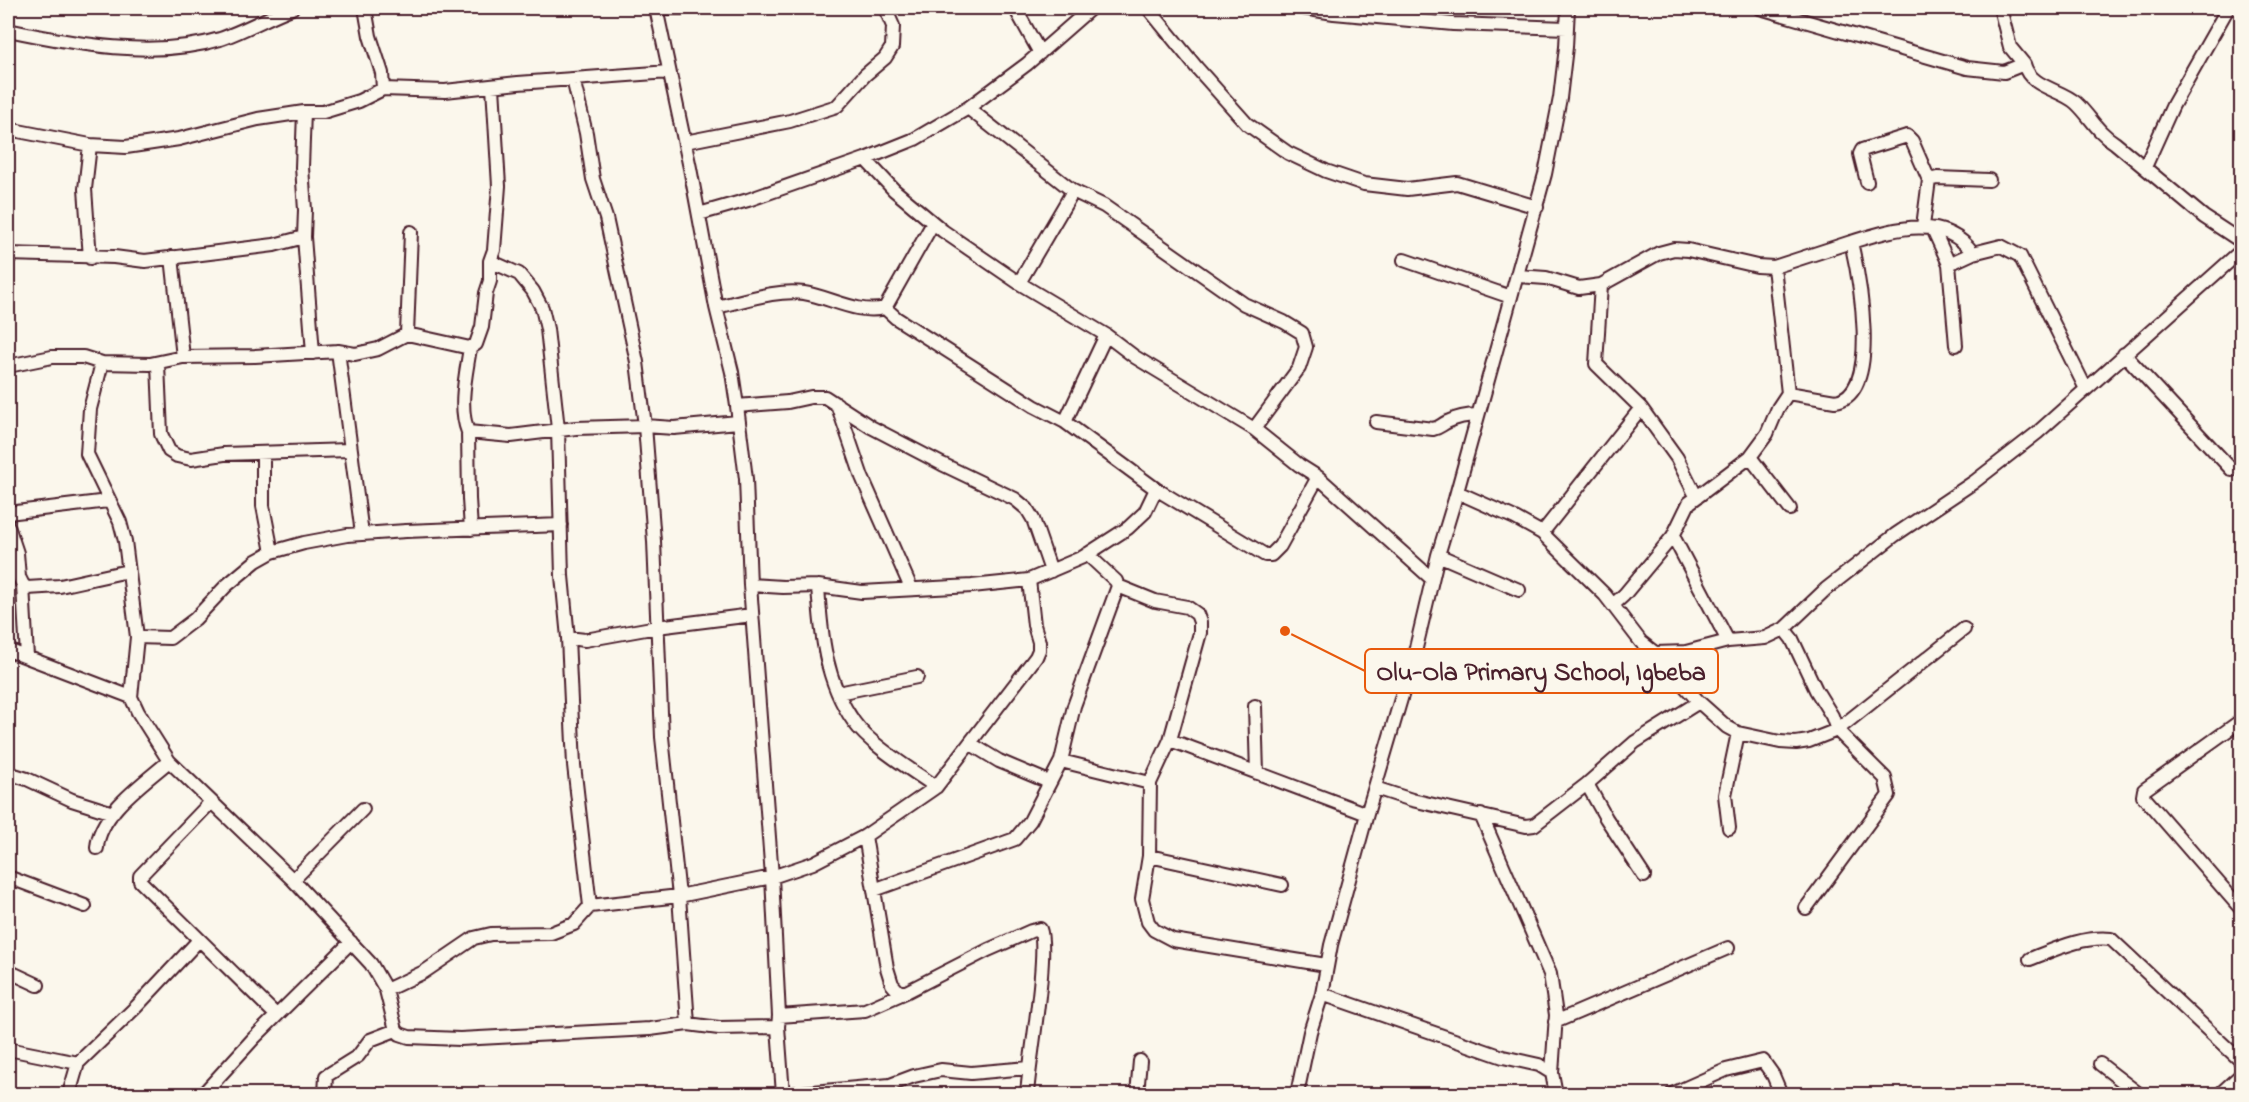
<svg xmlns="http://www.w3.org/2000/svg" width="2249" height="1102" viewBox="0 0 2249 1102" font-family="'Indie Flower',sans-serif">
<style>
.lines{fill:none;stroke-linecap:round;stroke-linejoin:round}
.minor-casing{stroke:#4a1f2b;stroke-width:16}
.minor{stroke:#fbf7ec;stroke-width:12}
.leader{fill:none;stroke:#e8590c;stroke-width:2}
.callout-dot{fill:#e8590c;stroke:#fbf7ec;stroke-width:2}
.callout{fill:#fbf7ec;stroke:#e8590c;stroke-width:2}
.callout-label{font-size:26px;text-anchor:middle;font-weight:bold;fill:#4a1f2b}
</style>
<rect width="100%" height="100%" fill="#fbf7ec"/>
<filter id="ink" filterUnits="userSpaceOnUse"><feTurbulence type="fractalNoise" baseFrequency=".0167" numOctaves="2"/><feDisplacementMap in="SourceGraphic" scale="12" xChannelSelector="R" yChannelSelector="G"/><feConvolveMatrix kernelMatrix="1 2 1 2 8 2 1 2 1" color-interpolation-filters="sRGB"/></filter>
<g filter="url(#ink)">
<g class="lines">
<defs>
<path id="minor" d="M365 8 370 36 382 73 383 89
M656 8 690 168 716 307 732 372 737 406 746 479 750 585 772 877 779 1016 778 1027 783 1094
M656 8H682
M1015 8 1040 53
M1148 8 1197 68 1247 124 1288 153 1326 171 1364 184 1407 189 1457 183 1537 207
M1303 8 1334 13 1453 24 1567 28
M1760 8 1967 68 2004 72 2024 64C2030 88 2061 89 2076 103 2091 117 2096 131 2115 143L2204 217 2242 242
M2000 8 2010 47 2024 64
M8 30C74 44 155 59 220 39 244 31 268 17 292 8
M573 79 586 133 593 179 606 218 637 362 645 426 654 541 662 737 679 896 688 1024
M968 108 1073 191 1104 206 1244 304 1284 322 1302 333 1306 347 1299 368 1254 429
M304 112 302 167 305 210 304 237 313 353
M8 129 90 145 126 147 179 139 258 119 304 112H323L359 101 383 89 445 91 518 83 669 72
M685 142 790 121 837 106 865 75 885 58 892 47 893 26 885 8
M865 159 894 190 943 231 1019 283 1106 335 1135 357 1254 429 1299 465 1318 477 1432 579
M2145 167 2173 105 2228 8
M1867 182 1860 154 1862 150 1907 136 1912 141 1929 180
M699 214 748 200 865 159 915 139 968 108 1027 64 1091 8
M1923 226 1929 180 1937 178 1989 180
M1933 229 1949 264
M8 254 114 257 145 261 274 245 304 237
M172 257 183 357
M90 258 85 189 90 145
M1404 260 1511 297
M490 261 519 274 533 291 542 308 547 329 558 429 562 576 568 638 574 765 590 906
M1518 276 1546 278 1579 288 1601 285 1659 253 1674 249 1688 250 1757 266 1774 267 1851 242
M1019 283 1073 191
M1601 285 1596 364 1641 408 1677 458 1696 496
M716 307C744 301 776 289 804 293 830 297 858 315 885 308L933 223
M885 308 896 318 1034 406 1065 422 1156 489 1265 555H1271L1280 546 1318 477
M407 334 411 232
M1956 345 1949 264 1973 253
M338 351 362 534
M2124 354 2232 470
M102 363 90 409 87 454 120 522 125 541 137 637 131 697 138 712 169 761 293 880 371 964 386 990 396 1030 400 1034 409 1037 460 1039 650 1029 688 1024 719 1028 778 1027
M158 364 161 434 169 451 177 456 191 459 224 454 349 450
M8 366 52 357H83L102 363 150 364 183 357 255 356 338 351 355 354 378 349 407 334 470 348
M1788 393 1835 401C1883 395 1858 272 1851 242 1891 230 1943 212 1973 253L2001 246 2020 256 2086 389
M837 404 862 477 911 588
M737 406 788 402 811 397H825L871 427 942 464 1015 499 1027 509 1033 519 1051 571
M1065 422 1106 335
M1376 422 1433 429C1439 428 1441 425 1447 422 1457 417 1467 415 1478 415
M468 432 511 436 576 428 645 426 674 428 738 422
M263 453V506L272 552
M1750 457 1790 509
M1457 492 1515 518 1542 533 1605 595 1641 642 1655 653 1699 702 1727 727 1738 733 1780 742 1796 743 1809 741 1837 730 1964 629
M8 513 108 501
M8 526 17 553 19 577 23 585 27 588 60 586 128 571
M471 529 469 499 468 432C458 406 466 375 470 348L476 344 482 327 486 293 490 281V261L494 250 499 186 493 87
M1542 533 1641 408
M1673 536 1728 641
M1438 555 1519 590
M23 585 27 657
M750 585 783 587 818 586 862 592 972 586 1029 580 1083 557 1128 528 1145 512 1156 489
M818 586C821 634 825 681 854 722 870 745 912 770 936 787
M1118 586 1155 601 1187 607 1197 614 1200 622V633L1170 740 1150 783 1149 856 1142 899 1148 922 1154 930 1173 940 1326 965
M1613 605 1624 595 1673 536 1689 503 1750 457 1767 434 1778 408 1788 393 1774 267
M1784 629 1792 639 1816 690 1832 716 1837 730 1885 778 1889 795 1806 908
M137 637 170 638 195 619 226 586 256 561 272 552 304 543 347 535 406 531 561 525
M568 638 585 640 657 627 752 615
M8 650 131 697
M1655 653 1686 652 1728 641 1765 638 1784 629 1826 589 1895 535 1974 482 2037 433 2242 250
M838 693 917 677
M1255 706 1257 773
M2242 720 2144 790 2143 796 2242 910
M1170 740 1367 814
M971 744 999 761 1049 782
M1061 761 1150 783
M8 773 27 779 72 800 113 813
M1587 784 1606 818 1644 876
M1375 788 1412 800 1526 826 1534 825 1587 784 1635 742 1699 702
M211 802 140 876V881L276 1015
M1481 815 1550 974 1556 1015 1552 1073
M1729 828 1725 795 1738 733
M865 836 887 968 892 984 899 992H906L988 950 1031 931 1040 929C1049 951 1029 1063 1027 1094
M97 848C99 813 144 783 169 761
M1149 856 1282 885
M8 877 85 906
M293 880 363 809
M874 890 1015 839 1030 821 1061 761 1074 706 1118 586 1116 581 1087 554
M2030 959C2056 949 2083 936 2111 939L2242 1062
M8 971 38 985
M386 990 424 972 474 938 491 934 551 933 574 924 590 906 679 896 772 877 813 863 865 836 936 787 1036 657 1039 650V642L1034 625 1029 580
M1322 994 1503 1057 1539 1065 1552 1073 1556 1094
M779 1016 865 1010 906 992
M1555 1022 1728 948
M8 1049 78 1063
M2100 1064 2139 1094
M69 1094 78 1063 136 1007 199 940
M203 1094 254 1038 351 942
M325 1094 326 1076 358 1056 370 1040 396 1030
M791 1094 890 1085 914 1076 941 1070 971 1073 1029 1068
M1137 1094 1140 1061
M1297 1094 1310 1032 1322 994 1331 945 1367 814 1416 648 1438 555 1455 499 1545 174 1560 98 1566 47 1568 8
M1672 1094 1726 1070 1763 1061 1773 1075 1781 1094
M2220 1094 2242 1074"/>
</defs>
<use href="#minor" class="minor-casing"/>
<use href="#minor" class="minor"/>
</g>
</g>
<path class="leader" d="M1285 631L1365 671"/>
<circle class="callout-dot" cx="1285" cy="631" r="6"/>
<rect class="callout" x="1365" y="649" width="353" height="44" rx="6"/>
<g class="callout-label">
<text x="1541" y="680">Olu-Ola Primary School, Igbeba</text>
</g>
<rect width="2249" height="1102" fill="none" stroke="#fbf7ec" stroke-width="30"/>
<rect x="15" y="15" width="2219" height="1072" fill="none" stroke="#4a1f2b" stroke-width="2" filter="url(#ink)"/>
</svg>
